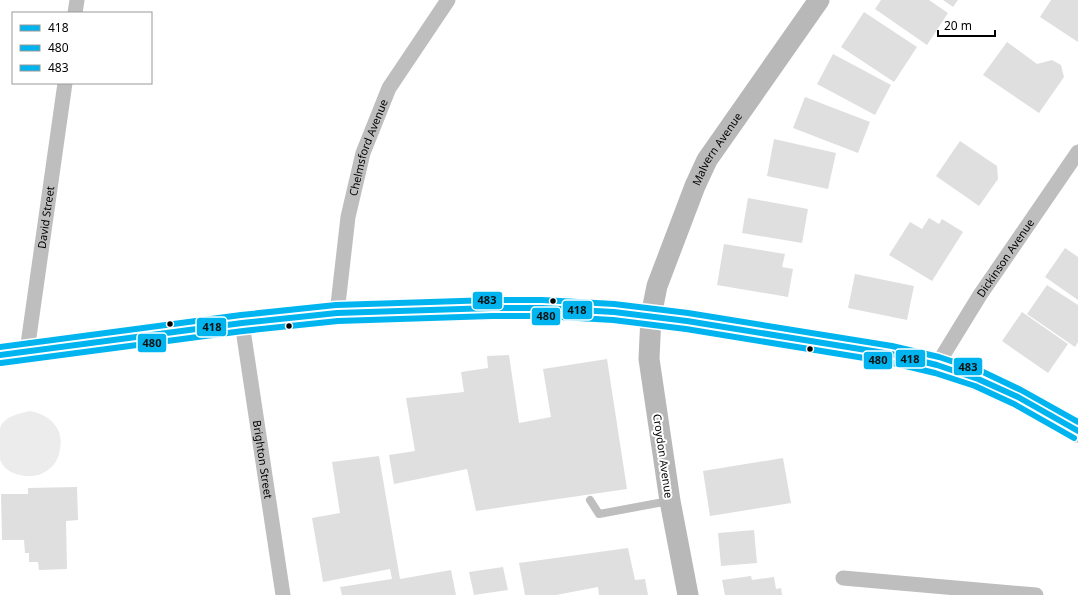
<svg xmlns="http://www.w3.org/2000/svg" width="1078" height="595" viewBox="0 0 1078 595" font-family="'Noto Sans',sans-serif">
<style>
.green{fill:#ececec}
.building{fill:#dfdfdf}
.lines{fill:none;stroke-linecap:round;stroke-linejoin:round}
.highway-casing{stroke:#dbdbdb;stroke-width:24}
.lane{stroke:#bebebe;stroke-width:8}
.street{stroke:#bebebe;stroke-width:15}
.secondary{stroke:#b8b8b8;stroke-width:21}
.highway{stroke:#bebebe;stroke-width:22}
.bus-1-casing{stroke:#fff;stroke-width:9}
.bus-2-casing{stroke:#fff;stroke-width:9}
.bus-3-casing{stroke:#fff;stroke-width:9}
.bus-1{stroke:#00b5ef;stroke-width:6}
.bus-2{stroke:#00b5ef;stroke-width:6}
.bus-3{stroke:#00b5ef;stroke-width:6}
.bus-dot{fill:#000;stroke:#fff;stroke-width:1.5}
.labels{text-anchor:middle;stroke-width:4;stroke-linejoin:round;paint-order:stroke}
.street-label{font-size:11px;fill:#000;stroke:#fff}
.line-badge{stroke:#fff;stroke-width:1.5}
.pale-badge-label{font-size:11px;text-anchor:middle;font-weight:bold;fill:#111}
</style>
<rect width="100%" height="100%" fill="#fff"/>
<path class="green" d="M30 411C52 415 66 431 59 454 57 463 50 470 41 474 29 479 4 475 0 459 0 455 0 449 0 444 0 439 0 434 0 429 2 417 20 413 30 411Z"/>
<path class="building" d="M881 0H929L948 13 927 45 875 9Z
M943 0H958L953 7Z
M1051 0H1078V42L1040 17Z
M864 12 917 47 894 82 841 47Z
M1007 42 1037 64 1052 60 1061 65 1064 77 1039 113 983 75Z
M833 54 891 85 875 115 817 84Z
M805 97 870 122 858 153 793 128Z
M774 139 836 153 828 189 767 176Z
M960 141 997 166 998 179 979 206 936 176Z
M748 198 808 209 802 243 742 233Z
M929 218 939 224 942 219 963 232 932 281 889 255 910 222 922 229Z
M724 244 785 254 782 267 793 269 788 297 717 285Z
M1065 248 1078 257V300L1045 277Z
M855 274 914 286 907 320 848 308Z
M1047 285 1078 305V342L1075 347 1027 314Z
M1022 312 1068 344 1048 373 1002 341Z
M509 355 519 423 551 417 543 369 607 359 627 489 476 511 467 469 394 484 389 455 415 451 406 398 464 392 461 372 488 368 487 356Z
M379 456 400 579 451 570 456 595H342L340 587 392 579 390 569 323 582 312 518 340 513 332 462Z
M783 458 791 503 710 516 703 471Z
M77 487 78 520 66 521 67 569 39 570 38 562H29V553H25L24 540H2L1 494H28V488Z
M754 530 757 563 721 566 718 533Z
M628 548 635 580 645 579 648 595H599L598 587 556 595H525L519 563Z
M503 567 508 590 474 595 469 572Z
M751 576 752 580 774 577 776 589 781 588 782 595H725L722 580Z"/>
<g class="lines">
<defs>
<path id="highway" d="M0 355 242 323 337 313 492 308H542L614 312 687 321 891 354 937 365 978 379 1018 397 1078 431"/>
</defs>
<use href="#highway" class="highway-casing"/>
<path class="lane" d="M590 500 599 514 669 501"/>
<g class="street">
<path d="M75 13 77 0"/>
<path id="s1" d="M337 313 348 217 363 153 389 88 448 0"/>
<path id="s2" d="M242 323 283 595"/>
<path id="s3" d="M27 351 65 83"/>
<path id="s4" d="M937 365 980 295 1078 152"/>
<path d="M843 578 1036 595"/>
</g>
<path class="secondary" id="s5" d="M688 595 670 501 649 359 651 316 657 286 695 186 707 160 819 0"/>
<use href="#highway" class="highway"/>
<defs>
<path id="bus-1" d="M0 355 242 323 337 313 492 308H542L614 312 687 321 891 354 937 365 978 379 1018 397 1078 431"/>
<path id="bus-2" d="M1 363 243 331 338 321 492 316H542L613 320 686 329 889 362 935 373 975 386 1014 404 1074 438"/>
<path id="bus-3" d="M0 347 241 315 336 305 492 300H542L614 304 688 313 892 346 939 357 981 371 1021 390 1078 422"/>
</defs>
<use href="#bus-1" class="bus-1-casing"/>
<use href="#bus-2" class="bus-2-casing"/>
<use href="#bus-3" class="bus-3-casing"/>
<use href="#bus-1" class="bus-1"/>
<use href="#bus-2" class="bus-2"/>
<use href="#bus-3" class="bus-3"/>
</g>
<g class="bus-dot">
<circle cx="553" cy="301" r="3.5"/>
<circle cx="170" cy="324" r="3.5"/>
<circle cx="289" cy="326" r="3.5"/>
<circle cx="810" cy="349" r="3.5"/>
</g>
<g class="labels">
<g class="street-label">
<text dy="4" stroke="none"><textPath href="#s1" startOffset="169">Chelmsford Avenue</textPath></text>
<text dy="4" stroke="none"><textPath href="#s5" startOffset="463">Malvern Avenue</textPath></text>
<text dy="4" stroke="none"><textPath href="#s3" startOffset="135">David Street</textPath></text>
<text dy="4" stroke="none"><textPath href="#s4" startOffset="127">Dickinson Avenue</textPath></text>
<text transform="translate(663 456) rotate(82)" y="4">Croydon Avenue</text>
<text dy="4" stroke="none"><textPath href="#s2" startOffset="138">Brighton Street</textPath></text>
</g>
</g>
<g class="line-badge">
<rect x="472" y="291" width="31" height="19" rx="4" fill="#00b5ef"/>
<rect x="562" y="300" width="31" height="20" rx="4" fill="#00b5ef"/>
<rect x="531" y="307" width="30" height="19" rx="4" fill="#00b5ef"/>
<rect x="196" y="317" width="31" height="20" rx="4" fill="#00b5ef"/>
<rect x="137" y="333" width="30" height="20" rx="4" fill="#00b5ef"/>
<rect x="895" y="349" width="31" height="19" rx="4" fill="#00b5ef"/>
<rect x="863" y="351" width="30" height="19" rx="4" fill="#00b5ef"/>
<rect x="953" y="357" width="30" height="19" rx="4" fill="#00b5ef"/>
</g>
<g class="pale-badge-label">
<text x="487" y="304">483</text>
<text x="577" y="314">418</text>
<text x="546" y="320">480</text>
<text x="212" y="331">418</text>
<text x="152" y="347">480</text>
<text x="910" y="363">418</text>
<text x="878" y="364">480</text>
<text x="968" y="371">483</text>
</g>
<rect x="12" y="12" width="140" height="72" fill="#ffffff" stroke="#999999"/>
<rect x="20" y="25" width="20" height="6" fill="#00b5ef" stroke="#999999"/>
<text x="48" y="32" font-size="12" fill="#000000">418</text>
<rect x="20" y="45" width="20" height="6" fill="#00b5ef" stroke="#999999"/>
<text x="48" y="52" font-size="12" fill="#000000">480</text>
<rect x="20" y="65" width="20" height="6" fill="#00b5ef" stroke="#999999"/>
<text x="48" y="72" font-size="12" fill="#000000">483</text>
<path d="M938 30v6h57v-6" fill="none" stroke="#000000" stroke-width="2"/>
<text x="944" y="30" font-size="12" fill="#000000" stroke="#ffffff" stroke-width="3" paint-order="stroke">20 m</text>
</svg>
